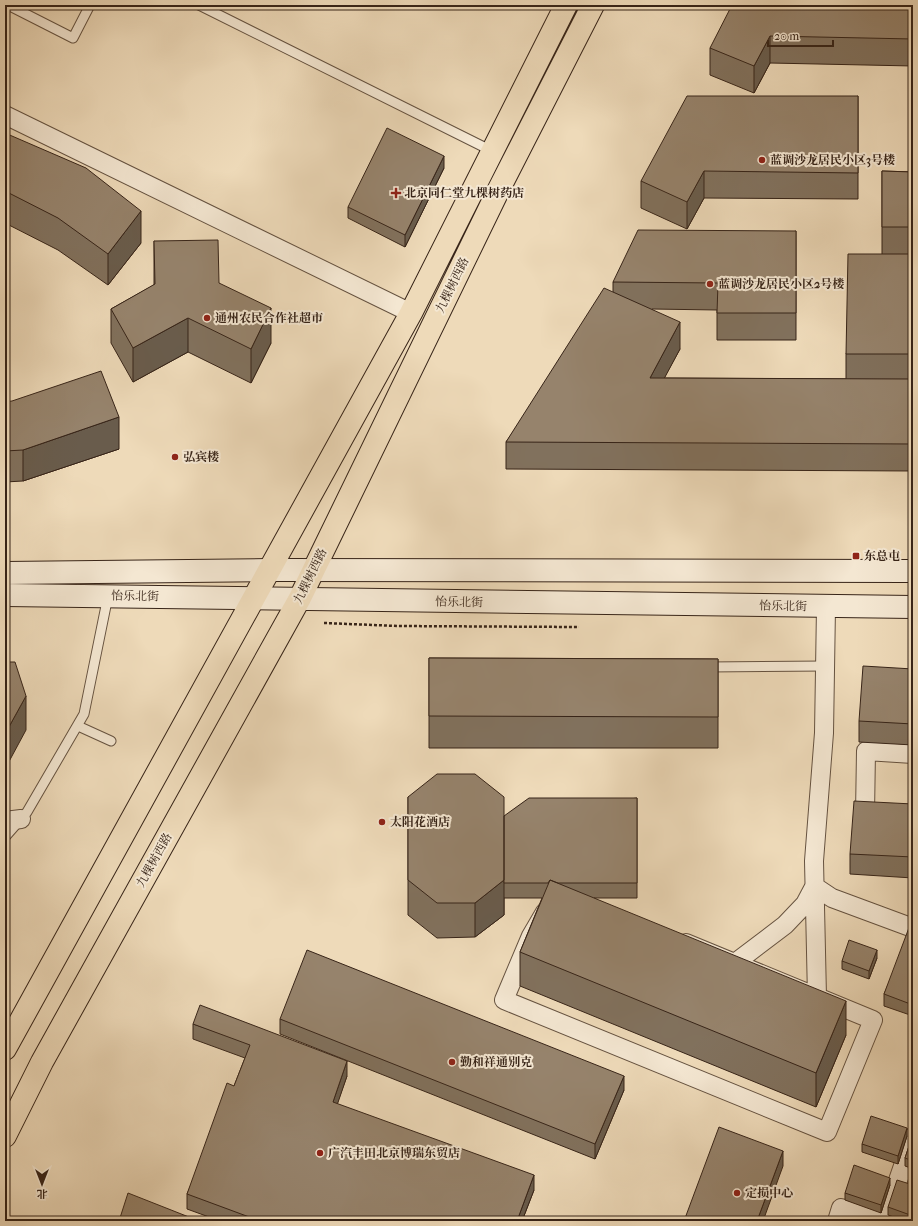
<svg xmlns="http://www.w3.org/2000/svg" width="918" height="1226" viewBox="0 0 918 1226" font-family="'IM FELL French Canon','Noto Serif SC',serif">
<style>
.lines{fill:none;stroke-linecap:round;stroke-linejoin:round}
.lane-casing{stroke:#655240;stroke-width:11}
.street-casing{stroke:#655240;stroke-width:20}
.secondary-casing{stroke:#372418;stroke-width:24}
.primary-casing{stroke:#372418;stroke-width:24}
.path{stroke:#372418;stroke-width:2.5;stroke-dasharray:3 2;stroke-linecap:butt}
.lane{stroke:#f4e7d2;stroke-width:9}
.street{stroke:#f4e7d2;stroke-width:18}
.secondary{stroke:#f4e7d2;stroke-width:22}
.primary{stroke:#eedab9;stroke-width:22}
.wall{fill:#81715d;stroke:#372418}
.shaded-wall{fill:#695c4c;stroke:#372418}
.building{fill:#96836c;stroke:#372418}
.poi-dot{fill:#8f2418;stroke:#f4e7d2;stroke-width:1.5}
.labels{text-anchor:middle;stroke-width:4;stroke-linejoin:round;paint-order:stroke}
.poi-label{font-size:12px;font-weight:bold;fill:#372418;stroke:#f4e7d2;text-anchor:start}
.street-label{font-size:12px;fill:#372418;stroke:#f4e7d2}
</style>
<rect width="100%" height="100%" fill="#eedab9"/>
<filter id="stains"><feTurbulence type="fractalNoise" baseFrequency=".005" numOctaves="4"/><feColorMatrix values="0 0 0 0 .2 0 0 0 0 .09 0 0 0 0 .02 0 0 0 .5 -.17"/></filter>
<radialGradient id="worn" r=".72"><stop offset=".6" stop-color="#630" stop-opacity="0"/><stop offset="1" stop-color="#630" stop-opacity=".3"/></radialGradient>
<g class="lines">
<defs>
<path id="lane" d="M8 5 73 38 90 5
M199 5 492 151
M707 667 825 666
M78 726 111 741
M5 837 27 812 84 714 108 596"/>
<path id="street" d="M5 115 411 313
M913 754 866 751 865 814 913 817
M5 821 21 819
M814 886 832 898 913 928
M561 906 672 952 686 943 873 1020 827 1132 504 1000 531 936 545 912Z
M735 963 785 925 805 904 814 887
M817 997 814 861 824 733 826 607
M837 1221 841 1208 881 1221
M884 1221 913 1137"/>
<path id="secondary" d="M5 573 269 570 913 571
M5 595 913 607"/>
<path id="primary" d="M5 1049 411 313 566 5
M5 1136 42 1062 300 598 499 189 593 5"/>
</defs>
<use href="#lane" class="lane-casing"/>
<use href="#street" class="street-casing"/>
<use href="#secondary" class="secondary-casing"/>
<use href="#primary" class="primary-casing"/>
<path class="path" d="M324 623 398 626 579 627"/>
<use href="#lane" class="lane"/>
<use href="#street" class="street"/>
<use href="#secondary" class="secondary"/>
<use href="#primary" class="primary"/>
</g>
<path class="wall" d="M913 5V66L770 63 754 93 710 75V48Z
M858 96V199L704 198 687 229 641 208V181Z
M5 133 141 243 108 285 58 250 5 223Z
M444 168 405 247 348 218V207Z
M882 171 913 172V471L506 469V442L613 292V282L796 231V340H717V310L652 309 680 349 664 378 846 379V354L882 254Z
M154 241 219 283 271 343 251 383 188 352 133 382 111 343V309L154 285Z
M5 402 119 449 23 481 5 482Z
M429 658 718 659V748H429Z
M913 669V745L859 742V721Z
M408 797 504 816 637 798V898H594L846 1035 816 1107 520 986V952L542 898H504V915L475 937 437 938 408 915Z
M913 804V878L850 874V854Z
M913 927V1016L884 1006V994Z
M877 958 869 979 842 969V961Z
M280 1019 624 1090 595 1159 280 1034Z
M193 1024 347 1076 337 1104 534 1190 522 1221H220L187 1209V1194L234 1086 245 1058 193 1039Z
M913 1134V1169L905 1166V1158Z
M907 1136 898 1164 862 1152V1144Z
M890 1185 881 1213 845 1200V1193Z
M913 1185V1221H905L888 1215V1207Z"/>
<path class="shaded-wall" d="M770 36V63L754 93V66Z
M444 156V168L405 247V235Z
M704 171V198L687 229V202Z
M141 211V243L108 285V254Z
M271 308V343L251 383V349Z
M188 318V352L133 382V348Z
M680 322V349L650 405V378Z
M119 417V449L23 481V450Z
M26 696V730L5 769V734Z
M504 880V915L475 937V903Z
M877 950V958L869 979V971Z
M846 1001V1035L816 1107V1073Z
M347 1061V1076L333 1117V1102Z
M624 1076V1090L595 1159V1144Z
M907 1128V1136L898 1164V1156Z
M783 1151V1166L763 1221H757Z
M534 1175V1190L522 1221H517Z
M890 1178V1185L881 1213V1205Z"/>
<path class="building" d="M732 5H913V39L770 36 754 66 710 48Z
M687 96H858V173L704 171 687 202 641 181Z
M387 128 444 156 405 235 348 207Z
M5 133 86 168 141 211 108 254 58 218 5 191Z
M882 171 913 172V227H882Z
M638 230 796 231V313H717L718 283 613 282Z
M218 240 219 283 271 308 251 349 188 318 133 348 111 309 155 284 154 241Z
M848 254H913V354H846Z
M604 288 680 322 650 378 913 379V444L506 442Z
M101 371 119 417 23 450 5 451V402L12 401Z
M429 658 718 659V717L429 716Z
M5 662H15L26 696 5 734Z
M863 666 913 669V724L859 721Z
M437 774H475L504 797V880L475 903H437L408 880V797Z
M529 798H637V883H558L550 880 548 883H504V816Z
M854 801 913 804V857L850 854Z
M550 880 846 1001 816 1073 520 952Z
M910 925 913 927V1005L884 994Z
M849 940 877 950 869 971 842 961Z
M307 950 624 1076 595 1144 280 1019Z
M200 1005 347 1061 333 1102 534 1175 517 1221H260L187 1194 227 1083 234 1086 250 1045 193 1024Z
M871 1116 907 1128 898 1156 862 1144Z
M719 1127 783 1151 757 1221H684Z
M913 1134V1161L905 1158Z
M854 1165 890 1178 881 1205 845 1193Z
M897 1180 913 1185V1216L888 1207Z
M128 1193 199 1221H119Z"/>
<g class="poi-dot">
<circle cx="762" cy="160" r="4"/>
<path d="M394 187h4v4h4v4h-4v4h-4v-4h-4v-4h4z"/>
<circle cx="710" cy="284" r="4"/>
<circle cx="207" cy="318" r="4"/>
<circle cx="175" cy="457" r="4"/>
<rect x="852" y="552" width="8" height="8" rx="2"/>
<circle cx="382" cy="822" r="4"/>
<circle cx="452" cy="1062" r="4"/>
<circle cx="320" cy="1153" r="4"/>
<circle cx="737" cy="1193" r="4"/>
</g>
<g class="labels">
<g class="poi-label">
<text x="770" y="164">蓝调沙龙居民小区3号楼</text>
<text x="404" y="197">北京同仁堂九棵树药店</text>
<text x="718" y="288">蓝调沙龙居民小区2号楼</text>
<text x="215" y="322">通州农民合作社超市</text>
<text x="183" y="461">弘宾楼</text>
<text x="864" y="560">东总屯</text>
<text x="390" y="826">太阳花酒店</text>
<text x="460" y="1066">勤和祥通别克</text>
<text x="328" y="1157">广汽丰田北京博瑞东贸店</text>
<text x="745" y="1197">定损中心</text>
</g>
<g class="street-label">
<text transform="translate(452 285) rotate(-64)" y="4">九棵树西路</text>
<text transform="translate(310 576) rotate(-64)" y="4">九棵树西路</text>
<text transform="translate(135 596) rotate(1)" y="4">怡乐北街</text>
<text transform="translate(459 602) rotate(1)" y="4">怡乐北街</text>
<text transform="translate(783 606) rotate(1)" y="4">怡乐北街</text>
<text transform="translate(154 860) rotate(-61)" y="4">九棵树西路</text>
</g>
</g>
<rect width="918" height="1226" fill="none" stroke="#eedab9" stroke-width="20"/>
<rect x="6" y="6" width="906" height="1214" fill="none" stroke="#372418" stroke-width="2"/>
<rect x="10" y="10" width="898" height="1206" fill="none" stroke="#372418"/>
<g transform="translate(42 1184) rotate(180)" stroke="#f4e7d2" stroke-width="3" paint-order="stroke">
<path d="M0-3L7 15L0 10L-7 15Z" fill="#372418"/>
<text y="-6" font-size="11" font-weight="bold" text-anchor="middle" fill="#372418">北</text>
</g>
<path d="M768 40v6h65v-6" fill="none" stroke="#372418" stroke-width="2"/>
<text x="774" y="40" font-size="12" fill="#372418" stroke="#f4e7d2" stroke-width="3" paint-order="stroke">20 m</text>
<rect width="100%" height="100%" filter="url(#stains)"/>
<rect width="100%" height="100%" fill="url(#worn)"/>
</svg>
